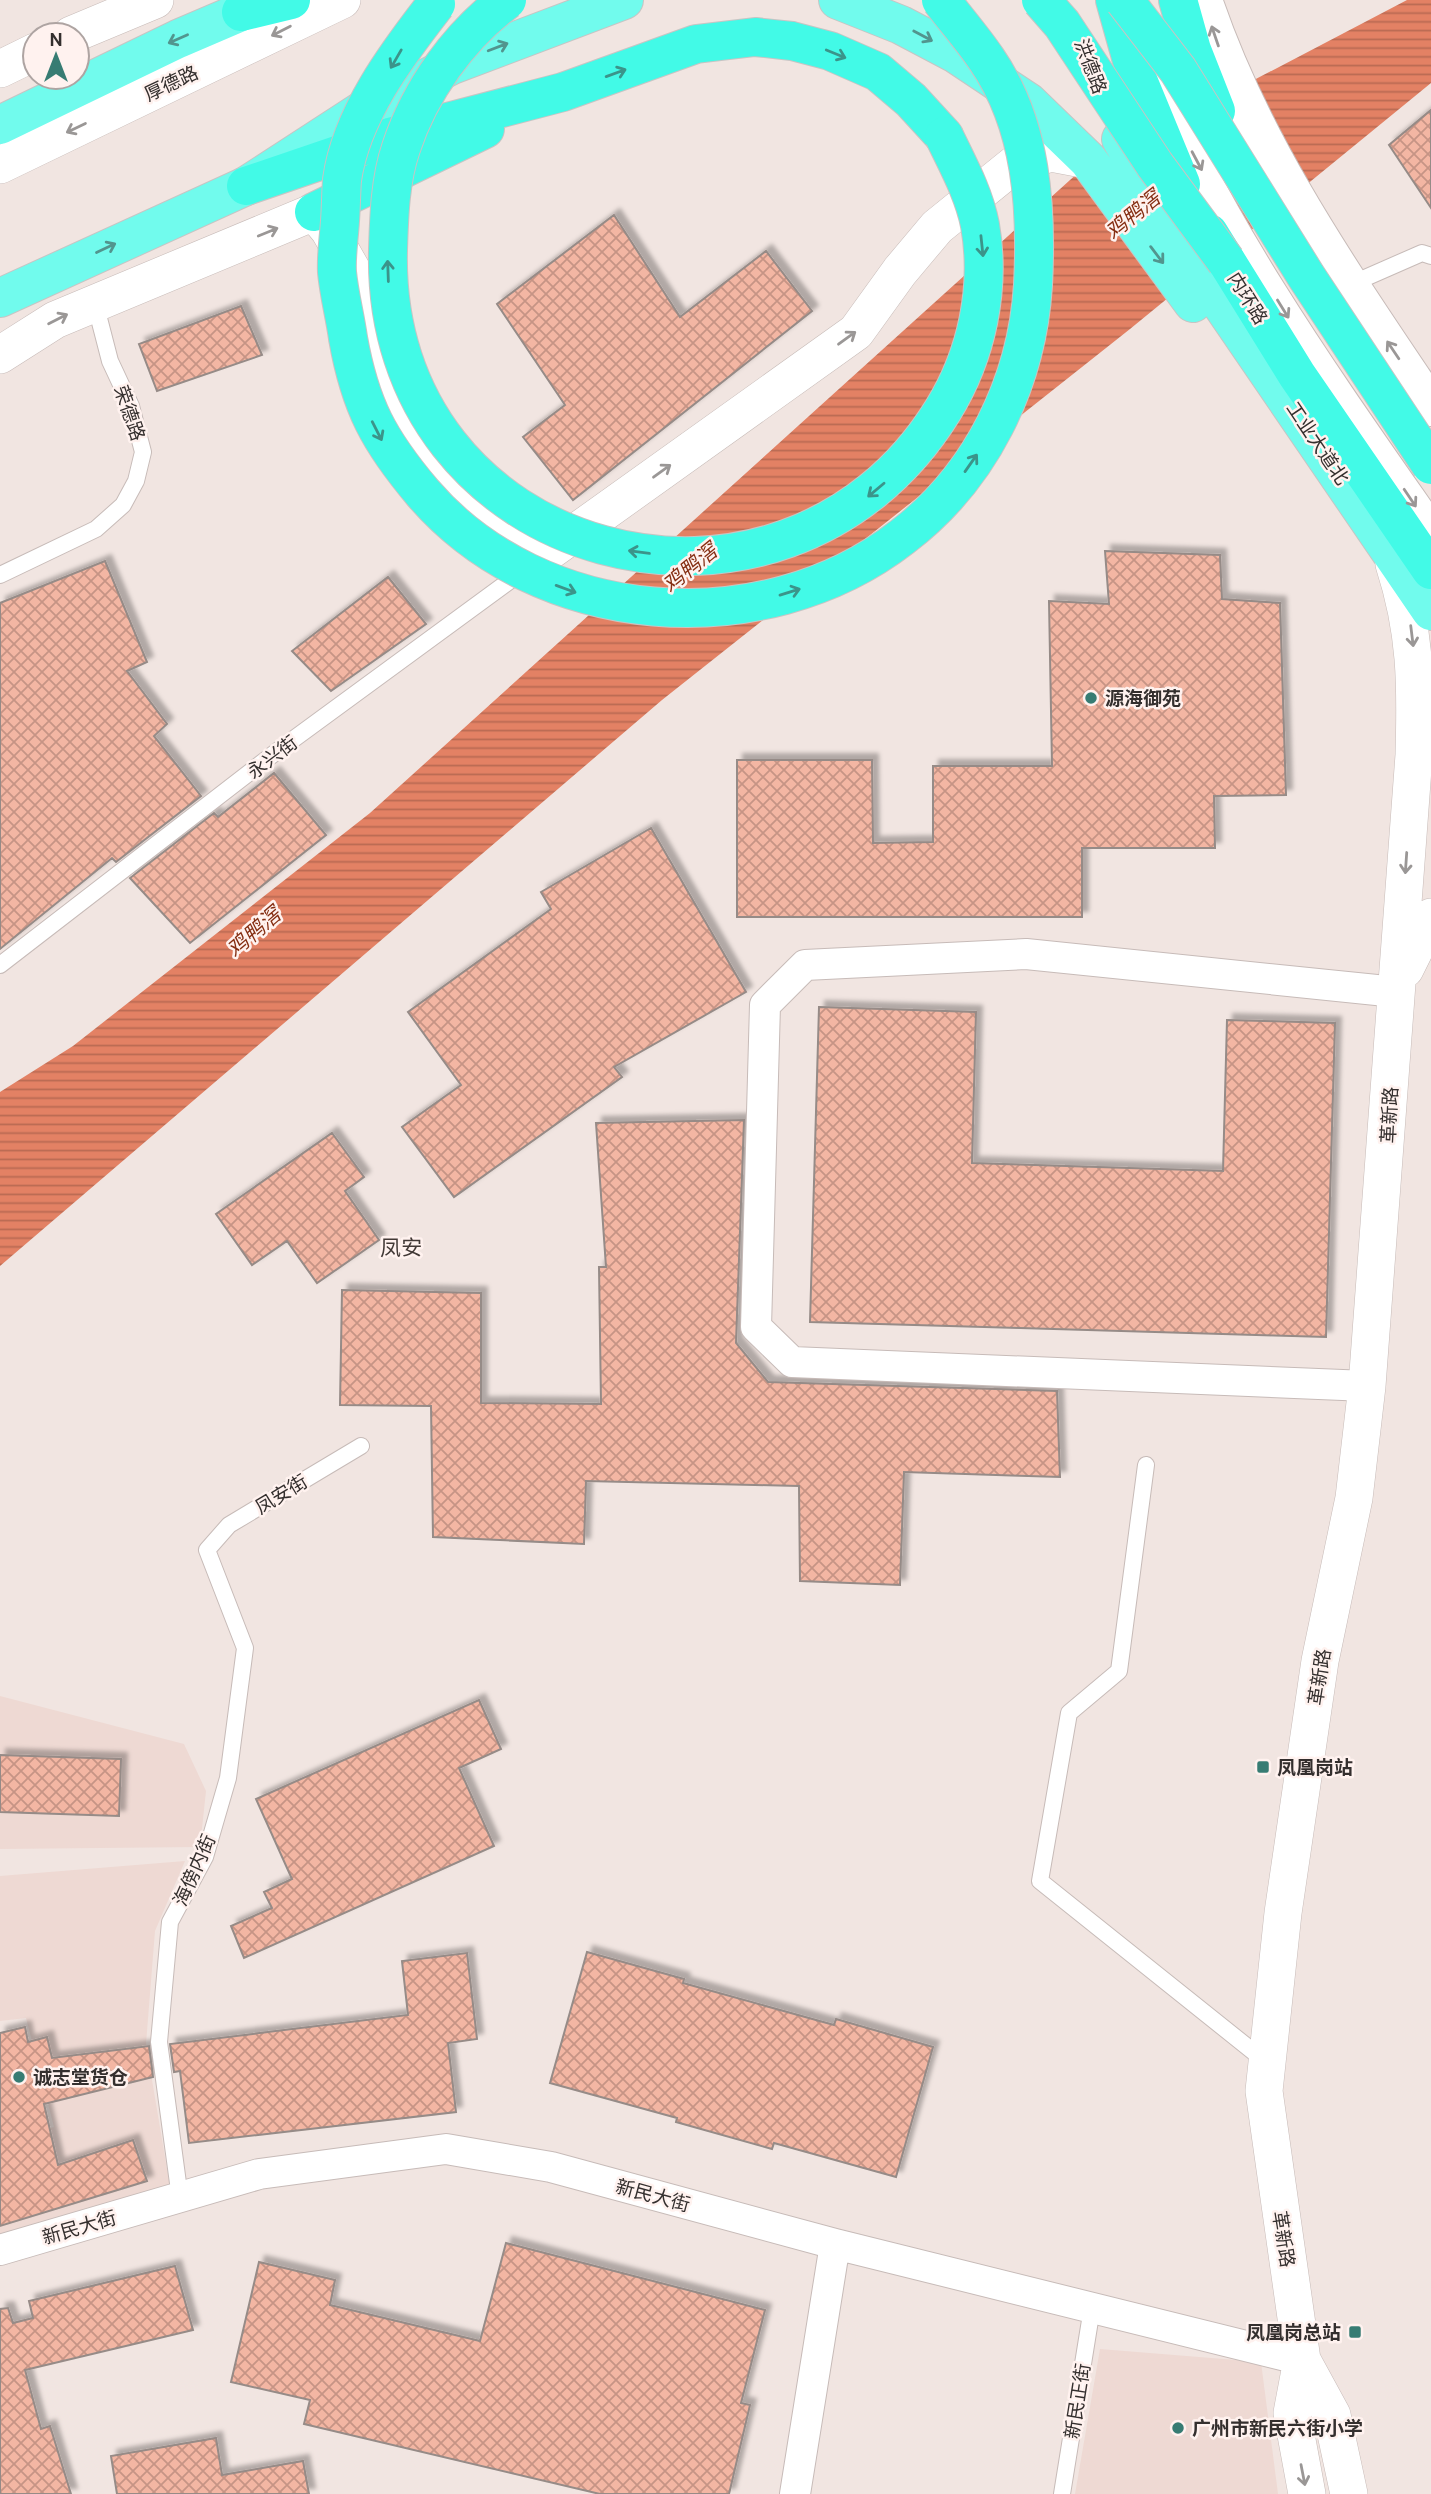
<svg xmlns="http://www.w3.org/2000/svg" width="1431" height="2494" viewBox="0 0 1431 2494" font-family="Overpass,'Noto Sans SC',sans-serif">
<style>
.built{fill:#eed9d3}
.water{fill:url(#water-rules)}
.building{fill:url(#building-cross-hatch);stroke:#968b87;stroke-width:2;filter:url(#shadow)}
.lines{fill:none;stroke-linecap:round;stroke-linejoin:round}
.service-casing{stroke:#c7bbb8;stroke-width:18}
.minor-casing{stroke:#c7bbb8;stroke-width:32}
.tertiary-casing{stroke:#c7bbb8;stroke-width:38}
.secondary-casing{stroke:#c7bbb8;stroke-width:40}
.primary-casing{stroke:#c6c5c4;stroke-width:40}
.trunk-casing{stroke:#c6c5c4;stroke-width:40}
.service{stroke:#fff;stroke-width:16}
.minor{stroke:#fff;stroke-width:30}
.tertiary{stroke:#fff;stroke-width:37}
.secondary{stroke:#fff;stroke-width:38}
.primary{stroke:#71fbed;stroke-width:38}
.trunk{stroke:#42fae7;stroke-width:38}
.trunk-bridge-casing{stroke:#c6c5c4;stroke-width:40;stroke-linecap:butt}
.trunk-bridge{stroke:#42fae7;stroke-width:38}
.oneway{stroke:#9a9796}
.oneway2{stroke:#52958e}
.oneway3{stroke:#3b948a}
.poi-dot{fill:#377c73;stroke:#fff2ef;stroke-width:2.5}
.labels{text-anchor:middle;stroke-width:5;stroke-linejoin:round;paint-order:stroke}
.street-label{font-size:19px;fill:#342f2e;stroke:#fff2ef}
.poi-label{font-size:19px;font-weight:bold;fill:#342f2e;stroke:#fff2ef;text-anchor:start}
.water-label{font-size:21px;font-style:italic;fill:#852e12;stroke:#fff2ef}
.neighbourhood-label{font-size:21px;fill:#423936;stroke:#fff2ef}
</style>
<defs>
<pattern id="water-rules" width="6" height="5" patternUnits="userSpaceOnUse" patternTransform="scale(1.75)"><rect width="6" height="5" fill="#e38164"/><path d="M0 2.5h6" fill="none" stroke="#b96a53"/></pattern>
<pattern id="building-cross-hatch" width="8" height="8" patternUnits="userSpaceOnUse" patternTransform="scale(1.75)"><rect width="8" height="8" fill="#f3b6a3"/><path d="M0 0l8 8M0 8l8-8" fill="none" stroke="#c69485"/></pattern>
<filter id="shadow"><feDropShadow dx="6" dy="-6" stdDeviation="2" flood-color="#0004"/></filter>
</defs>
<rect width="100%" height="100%" fill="#f1e5e1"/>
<path class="built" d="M0 1696 184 1744 206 1791 200 1847 0 1849Z
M185 1861 155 1931 146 2044 171 2193 0 2243V2141L54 2127 26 2018 0 2021V1876Z
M1100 2349 1261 2362 1278 2494H1075Z"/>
<path class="water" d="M1407 0H1431V83L1130 329 662 700 0 1266V1092L73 1046 370 813 1080 171Z"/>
<path class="building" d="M1431 110V208L1389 145Z
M614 215 680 317 766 251 812 311 573 500 523 437 565 405 497 304Z
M241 306 262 355 157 391 139 344Z
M1105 551 1220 555 1222 599 1280 603 1286 795 1214 796 1215 848H1082V917H737V760H872L873 843 933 842V766H1052L1049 601 1109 604Z
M105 561 147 662 127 671 167 724 154 736 201 796 116 862 112 858 0 949V603Z
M388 577 426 624 331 691 292 651Z
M274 773 326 835 190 943 130 878 214 813 218 817Z
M651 828 746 992 614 1067 622 1077 454 1197 402 1127 461 1085 408 1012 551 909 541 892Z
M819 1007 976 1012 972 1163 1223 1171 1227 1020 1335 1023 1326 1337 810 1322Z
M744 1120 736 1343 768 1382 1057 1391 1060 1477 904 1472 900 1585 800 1581 799 1486 586 1481 584 1544 433 1537 431 1406 340 1405 342 1290 481 1293V1403L601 1404 599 1267H606L596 1123Z
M332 1133 364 1177 345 1191 379 1240 317 1283 287 1241 252 1265 216 1214Z
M479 1700 501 1749 459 1768 494 1846 244 1958 231 1926 272 1908 264 1892 292 1879 256 1799Z
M0 1755 121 1759 119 1816 0 1812Z
M587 1952 684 1979 683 1983 834 2025 836 2019 933 2047 896 2177 774 2143 772 2149 676 2122 677 2118 550 2083Z
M467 1953 477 2039 448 2043 456 2112 189 2143 180 2071 174 2072 170 2044 408 2015 402 1961Z
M25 2027 28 2042 47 2037 52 2058 149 2046 153 2077 44 2104 58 2165 133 2140 147 2181 0 2226V2033Z
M506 2243 765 2310 741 2403 750 2405 729 2494H600L304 2424 310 2400 231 2382 259 2262 335 2280 330 2305 480 2341Z
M175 2266 193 2330 25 2370 41 2429 50 2426 71 2494H0V2309L8 2308 13 2323 33 2318 29 2301Z
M216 2438 222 2475 303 2461 309 2494H117L111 2456Z"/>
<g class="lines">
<defs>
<path id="service" d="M1349 285 1422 253 1431 256
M0 575 96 529 123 505 136 481 143 452 131 406 110 361 95 303
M0 965 276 752 523 571
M1146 1465 1119 1671 1069 1713 1040 1881 1265 2061
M180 2198 159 2042 170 1922 205 1857 228 1778 245 1648 207 1550 229 1525 361 1446
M1062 2494 1092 2308"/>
<path id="minor" d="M1155 73C1224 236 1330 383 1431 528
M1367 1386 792 1362 756 1327 765 1005 805 965 1026 954 1396 992
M0 2250 259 2174 446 2149 551 2167 835 2244 1302 2360
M795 2494 835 2244"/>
<path id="tertiary" d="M71 35 155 0
M0 69 35 52
M0 165 342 0
M0 355 55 320 314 212 329 230 364 291 386 344 404 402 443 469 479 509 547 553 856 332 900 271 937 227 1015 164 1051 153 1088 160
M1405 969 1431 917
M1302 2360 1332 2415 1349 2494
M1307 2494 1292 2413 1302 2360 1264 2091 1283 1913 1320 1661 1354 1498 1367 1386 1414 755C1416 684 1416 632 1394 564"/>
<path id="secondary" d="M1203 0C1253 149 1344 277 1431 407"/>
<path id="primary" d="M838 0 901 25 956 54 1028 102 1088 160 1193 303
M0 125 178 39 269 0
M1121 139 1202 276 1431 611
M0 298 246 186 360 112 452 65 624 0"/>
<path id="trunk" d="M1115 0 1136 75 1181 184
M1178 0 1192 50 1216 111
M241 12 291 0
M246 186 390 137 563 92 696 44 755 37 792 41 830 51 878 72 911 100 944 136
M314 212 485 129
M1209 233 1297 375 1431 570"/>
</defs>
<use href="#service" class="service-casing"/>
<use href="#minor" class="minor-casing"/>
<use href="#tertiary" class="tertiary-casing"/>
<use href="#secondary" class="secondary-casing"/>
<use href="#primary" class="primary-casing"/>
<use href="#trunk" class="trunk-casing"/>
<use href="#service" class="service"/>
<use href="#minor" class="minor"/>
<use href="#tertiary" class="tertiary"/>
<use href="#secondary" class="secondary"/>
<use href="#primary" class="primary"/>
<use href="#trunk" class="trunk"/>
<defs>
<path id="trunk-bridge" d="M507 0C459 36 420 90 401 148 390 180 389 217 388 250 380 564 783 669 943 410 977 355 991 288 980 225 974 194 958 165 944 136
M1041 0 1062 24 1155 165 1226 261
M1124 0 1178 70 1306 276 1431 465
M436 4C397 54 351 115 342 180 341 193 341 208 340 221 339 238 336 255 337 272 339 294 345 316 348 338 360 406 379 441 423 493 539 628 762 646 902 537 981 477 1027 383 1033 285 1037 208 1032 125 987 60 973 39 956 20 941 0"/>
</defs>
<use href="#trunk-bridge" class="trunk-bridge-casing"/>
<use href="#trunk-bridge" class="trunk-bridge"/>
</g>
<defs><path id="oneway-shaft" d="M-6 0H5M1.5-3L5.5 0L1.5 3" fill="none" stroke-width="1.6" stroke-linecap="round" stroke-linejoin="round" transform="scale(1.75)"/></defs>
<g class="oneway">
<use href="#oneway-shaft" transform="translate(281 31) rotate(153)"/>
<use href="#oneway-shaft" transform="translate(1215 36) rotate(-109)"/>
<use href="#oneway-shaft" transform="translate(76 128) rotate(154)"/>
<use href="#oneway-shaft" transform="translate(1197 161) rotate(62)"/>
<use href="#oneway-shaft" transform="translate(268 232) rotate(-22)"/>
<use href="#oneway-shaft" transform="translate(1283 309) rotate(58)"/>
<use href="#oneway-shaft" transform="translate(58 319) rotate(-27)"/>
<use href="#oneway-shaft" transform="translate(847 338) rotate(-36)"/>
<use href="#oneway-shaft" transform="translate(1393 350) rotate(-124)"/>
<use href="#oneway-shaft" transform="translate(662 471) rotate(-36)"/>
<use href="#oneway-shaft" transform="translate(1410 498) rotate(56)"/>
<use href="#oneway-shaft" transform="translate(1412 636) rotate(83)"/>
<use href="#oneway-shaft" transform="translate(1406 863) rotate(94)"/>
<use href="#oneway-shaft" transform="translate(1303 2475) rotate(79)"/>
</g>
<g class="oneway2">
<use href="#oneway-shaft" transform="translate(923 36) rotate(28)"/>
<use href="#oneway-shaft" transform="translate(178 39) rotate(156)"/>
<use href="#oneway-shaft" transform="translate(498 47) rotate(-21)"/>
<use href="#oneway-shaft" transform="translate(106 248) rotate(-25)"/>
<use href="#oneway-shaft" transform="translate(1157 255) rotate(53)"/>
</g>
<g class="oneway3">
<use href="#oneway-shaft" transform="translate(836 54) rotate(22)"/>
<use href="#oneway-shaft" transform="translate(396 59) rotate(120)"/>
<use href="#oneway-shaft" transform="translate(616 73) rotate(-20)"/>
<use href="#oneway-shaft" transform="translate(982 246) rotate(84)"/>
<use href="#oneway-shaft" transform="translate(388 271) rotate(-92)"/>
<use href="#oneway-shaft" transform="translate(377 431) rotate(63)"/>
<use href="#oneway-shaft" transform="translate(971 463) rotate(-55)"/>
<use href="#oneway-shaft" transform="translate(876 490) rotate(140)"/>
<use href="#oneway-shaft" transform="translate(639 552) rotate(-172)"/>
<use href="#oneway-shaft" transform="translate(566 589) rotate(20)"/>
<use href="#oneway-shaft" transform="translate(790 592) rotate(-17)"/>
</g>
<g class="poi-dot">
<circle cx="1091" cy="698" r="7"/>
<rect x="1256" y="1760" width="14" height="14" rx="3.5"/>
<circle cx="19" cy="2077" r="7"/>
<rect x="1348" y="2325" width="14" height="14" rx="3.5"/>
<circle cx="1178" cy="2428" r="7"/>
</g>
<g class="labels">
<g class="street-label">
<text transform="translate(1091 66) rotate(69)" y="7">洪德路</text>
<text transform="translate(171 83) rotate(-25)" y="7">厚德路</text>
<text transform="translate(1248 298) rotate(58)" y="7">内环路</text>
<text transform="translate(130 413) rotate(71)" y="7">荣德路</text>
<text transform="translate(1318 443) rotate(56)" y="7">工业大道北</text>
<text transform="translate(272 757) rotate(-37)" y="7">永兴街</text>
<text transform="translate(1389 1115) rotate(-87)" y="7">革新路</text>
<text transform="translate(281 1494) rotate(-31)" y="7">凤安街</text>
<text transform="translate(1319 1677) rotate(-81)" y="7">革新路</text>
<text transform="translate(194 1870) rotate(-66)" y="7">海傍内街</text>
<text transform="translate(653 2195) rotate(15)" y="7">新民大街</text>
<text transform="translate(79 2227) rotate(-16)" y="7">新民大街</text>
<text transform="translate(1284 2239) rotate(81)" y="7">革新路</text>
<text transform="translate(1077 2401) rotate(-81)" y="7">新民正街</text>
</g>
<g class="poi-label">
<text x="1105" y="705">源海御苑</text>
<text x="1277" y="1774">凤凰岗站</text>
<text x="33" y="2084">诚志堂货仓</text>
<text x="1341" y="2339" text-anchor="end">凤凰岗总站</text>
<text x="1192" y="2435">广州市新民六街小学</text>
</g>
<g class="water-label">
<text transform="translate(1133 215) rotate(-39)" y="7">鸡鸭滘</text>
<text transform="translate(690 568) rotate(-39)" y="7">鸡鸭滘</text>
<text transform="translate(254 932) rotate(-41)" y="7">鸡鸭滘</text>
</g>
<g class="neighbourhood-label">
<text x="401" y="1255">凤安</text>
</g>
</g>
<g transform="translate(56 56)"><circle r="33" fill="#fff2ef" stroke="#aea4a2" stroke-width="2"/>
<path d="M0-5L12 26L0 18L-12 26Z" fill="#377c73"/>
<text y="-10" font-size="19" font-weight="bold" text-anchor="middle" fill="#342f2e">N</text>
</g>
</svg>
